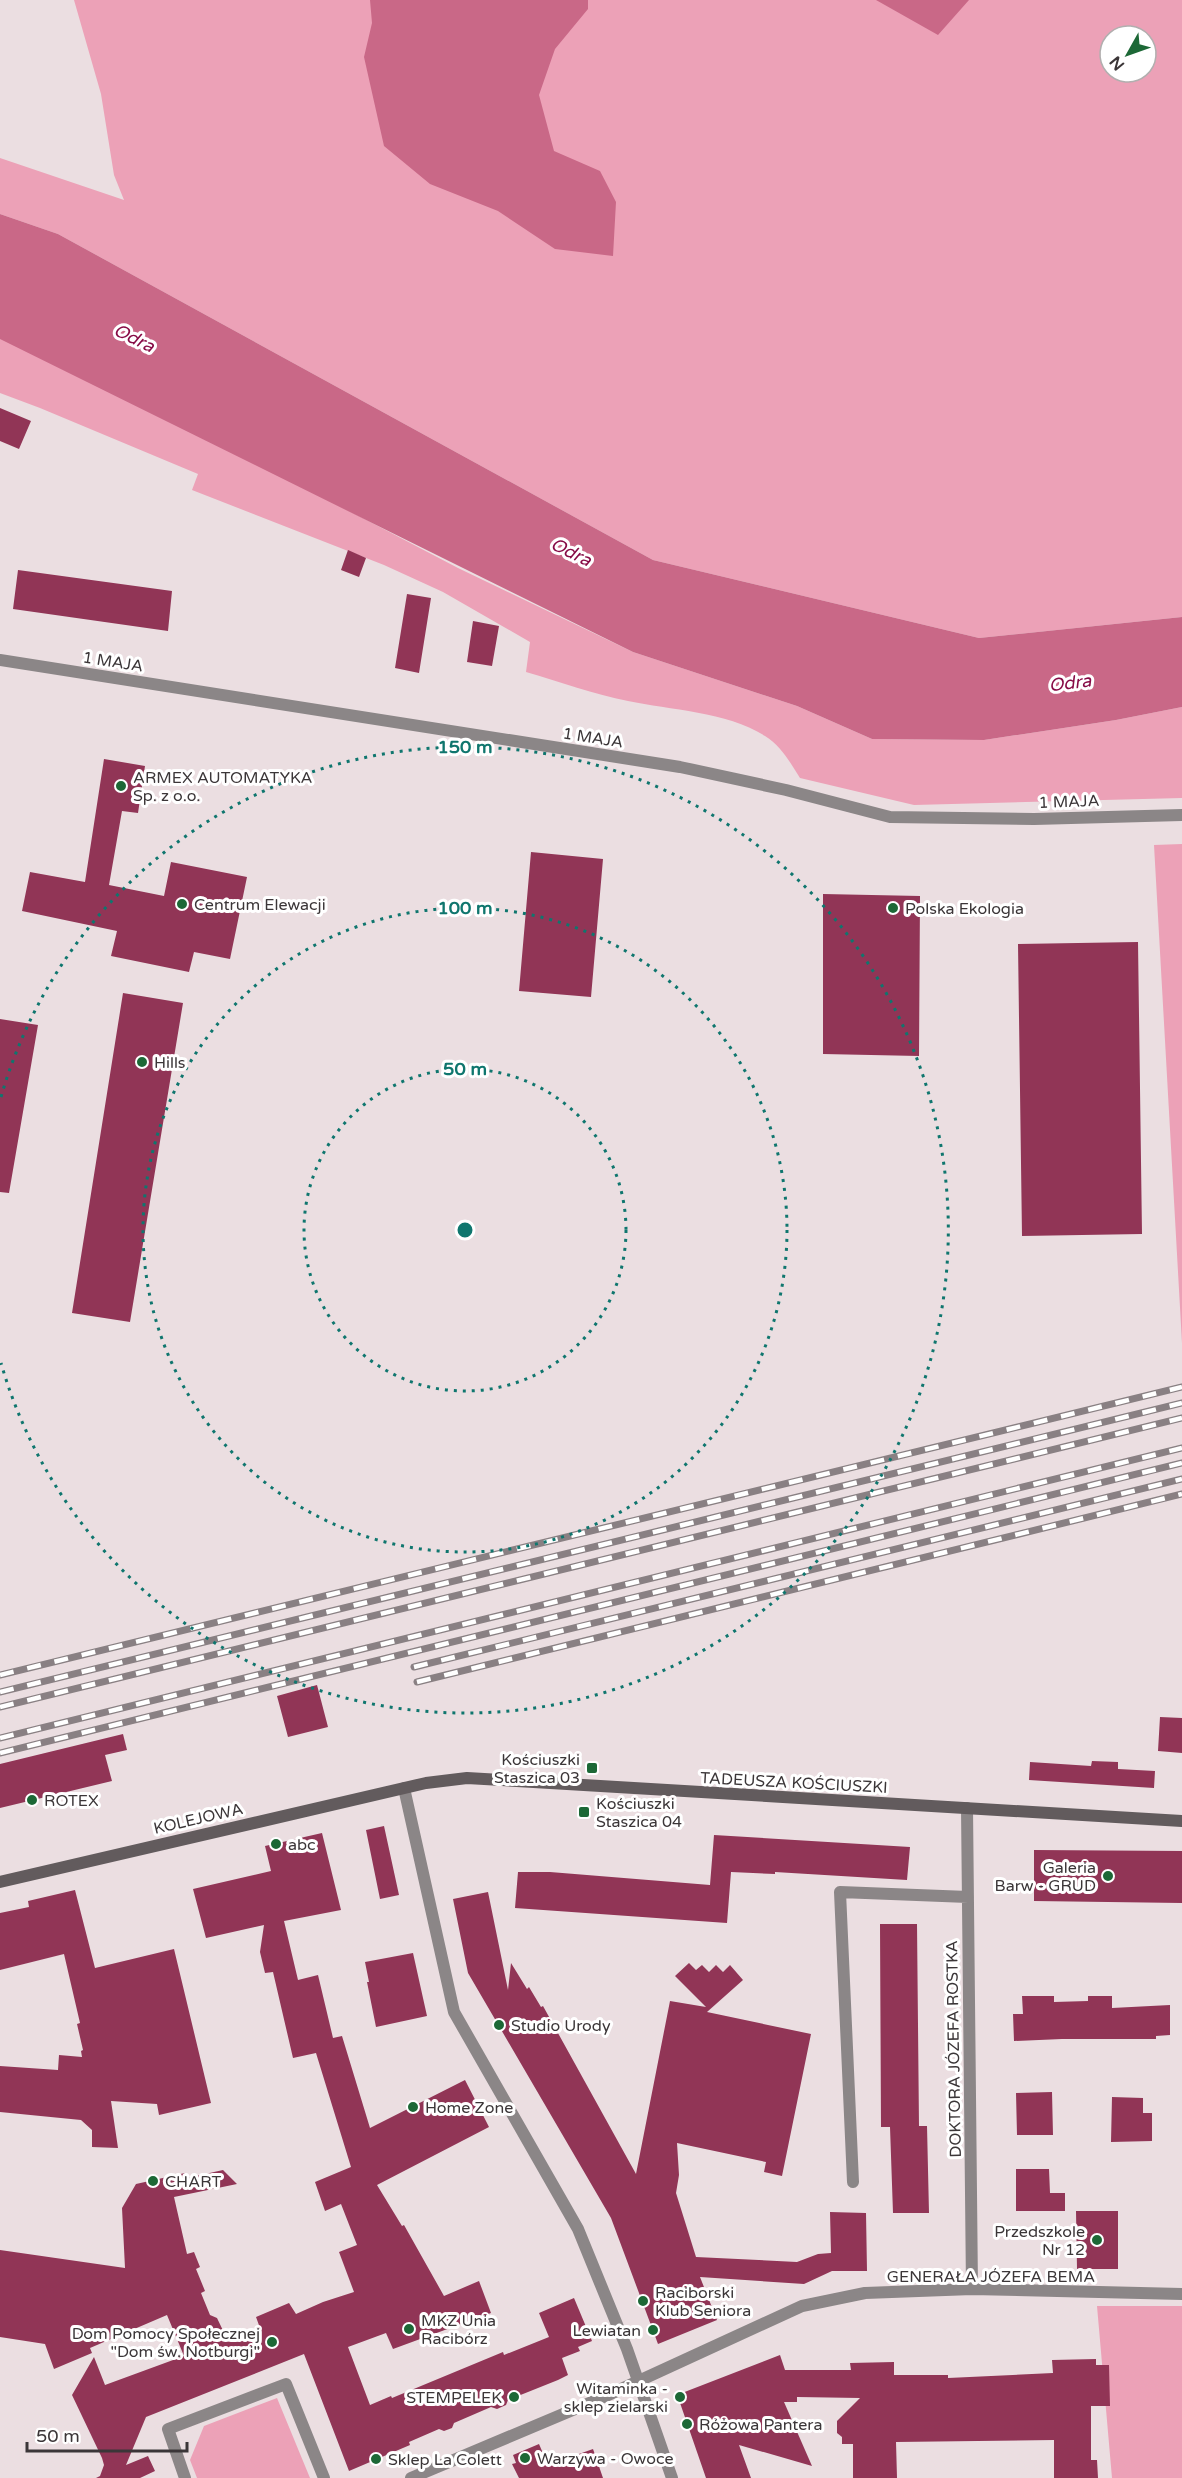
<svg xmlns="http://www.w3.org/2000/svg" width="1182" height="2478" viewBox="0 0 1182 2478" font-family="'Varela Round',sans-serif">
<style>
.green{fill:#eca1b7;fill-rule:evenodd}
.water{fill:#c96887}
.building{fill:#913556}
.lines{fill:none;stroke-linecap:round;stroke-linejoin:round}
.minor{stroke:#8b8687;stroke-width:12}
.tertiary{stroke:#8b8687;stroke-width:12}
.secondary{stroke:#625b5d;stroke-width:12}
.rail-casing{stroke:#898083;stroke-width:7}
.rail{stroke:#fff;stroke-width:4.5;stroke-dasharray:14;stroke-linecap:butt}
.ring{fill:none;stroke:#0f766e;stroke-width:3;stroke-dasharray:3 6}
.poi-dot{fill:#1c6836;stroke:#fff;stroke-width:2}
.labels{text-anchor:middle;stroke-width:6;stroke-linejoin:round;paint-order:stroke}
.street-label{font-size:16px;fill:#3b3638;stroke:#fff}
.poi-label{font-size:16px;fill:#3b3638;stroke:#fff;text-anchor:start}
.water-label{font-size:18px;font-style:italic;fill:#860a45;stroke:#fff}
.centre{fill:#0f766e;stroke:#fff;stroke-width:3}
.ring-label{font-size:18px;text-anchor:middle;font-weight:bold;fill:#0f766e;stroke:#fff;stroke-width:6;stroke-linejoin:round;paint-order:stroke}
</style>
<rect width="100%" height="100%" fill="#ebdee1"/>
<path class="green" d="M74 0H1182V617L979 638 653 560 58 234 0 214V158L124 200 114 175 101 94ZM1110 36H1146V72H1110Z
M0 338 315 493 458 568 633 652 797 706 872 739 984 740 1116 720 1182 707V798L914 805 800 778C790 762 781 746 765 736 728 712 670 710 628 701 594 694 560 682 526 672L530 642 443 592 384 565 192 490 198 474 40 408 0 393Z
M1182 844V1343L1154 845Z
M1097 2306H1182V2478H1112Z
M277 2398 310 2478H197L190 2460 204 2426Z"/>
<path class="water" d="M370 0H588V9L555 49 539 95 554 151 600 171 616 202 613 256 555 249 498 211 430 184 384 146 364 57 372 23Z
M876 0H969L938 35Z
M0 214 58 234 653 560 979 638 1182 617V707L1116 720 984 740 872 739 797 706 633 652 0 339Z"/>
<path class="building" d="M0 408 31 421 19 449 0 441Z
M348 550 366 558 359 577 341 570Z
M18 570 172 591 168 631 13 609Z
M407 594 431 598 419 673 395 668Z
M473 621 499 626 492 666 467 662Z
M104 759 145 766 138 813 122 811 109 885 164 896 171 862 247 877 230 959 194 952 189 972 111 956 117 931 22 911 30 872 85 882Z
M531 852 603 859 591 997 519 991Z
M823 894 920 896 919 1056 823 1054Z
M1138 942 1142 1234 1022 1236 1018 944Z
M123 993 183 1003 130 1322 72 1313Z
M0 1019 38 1025 9 1193 0 1192Z
M317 1685 328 1727 288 1737 277 1696Z
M1160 1717 1182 1718V1753L1158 1751Z
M123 1734 127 1750 105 1755 112 1781 0 1808V1764Z
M1092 1761 1118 1762V1769L1155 1771 1154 1788 1029 1780 1030 1762 1091 1766Z
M384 1826 399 1895 380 1899 366 1830Z
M322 1833 341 1910 284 1921 298 1980 318 1975 333 2038 342 2036 370 2128 465 2080 489 2127 377 2185 402 2226 404 2225 444 2296 479 2281 491 2313 393 2349 386 2333 348 2347 370 2405 391 2396 392 2398 503 2352 504 2355 549 2337 539 2313 574 2298 592 2341 578 2347 580 2351 562 2358 568 2375 558 2380 508 2400 506 2405 497 2409 491 2407 454 2423 452 2428 444 2431 439 2429 409 2442 410 2445 349 2471 304 2354 146 2417 126 2465 148 2456 155 2471 140 2478H96L100 2476 104 2465 102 2458 72 2395 94 2357 105 2385 184 2356 167 2315 90 2348 92 2353 54 2369 45 2344 0 2337V2250L125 2268 122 2208 136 2184 185 2173 187 2178 223 2170 237 2184 174 2197 187 2254 194 2252 200 2267 196 2269 205 2291 201 2293 210 2315 217 2318 228 2341 260 2328 256 2317 289 2303 296 2314 323 2302 354 2292 339 2252 357 2245 341 2204 325 2211 315 2182 351 2167 316 2053 293 2058 273 1972 265 1973 260 1952 264 1925 206 1938 193 1889 271 1871 265 1846Z
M714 1835 910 1847 907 1880 775 1872V1874L731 1872 727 1923 515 1908 518 1872H550L710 1885Z
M1034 1850 1182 1851V1903L1034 1901Z
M75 1890 95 1968 174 1949 211 2103 159 2115 157 2104 111 2101 118 2148 92 2147V2130L81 2120 0 2112V2066L58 2070 59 2055 82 2057 81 2051 83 2050 77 2024 80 2023 64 1954 0 1970V1913L29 1907 28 1901Z
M488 1892 508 1990 511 1963 527 1989 529 1987 541 2007 543 2006 636 2174 670 2001 706 2007 675 1976 689 1963 696 1970 702 1965 709 1972 716 1965 723 1972 730 1965 743 1980 707 2012 811 2034 782 2176 764 2172 766 2162 677 2143 679 2175 676 2193 696 2257 797 2262 818 2254 831 2253 830 2212 866 2213 867 2271H832L804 2284 700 2277 717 2320 658 2344 611 2218 468 1973 453 1899Z
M880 1924H917L919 2126H927L929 2213H893L890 2127H881Z
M413 1953 427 2016 376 2027 367 1982H369L365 1962Z
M1022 1996H1054V2002L1088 2001V1996H1112V2008L1170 2005V2035L1156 2036V2039H1062L1014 2041 1013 2014H1023Z
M1052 2092 1053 2135H1017L1016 2093Z
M1112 2097 1143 2098V2113H1152V2141L1111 2142Z
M1016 2169H1049L1050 2193H1065V2211H1016Z
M1076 2211H1118V2269H1077Z
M780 2355 785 2370H851L850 2363 894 2362V2375H948V2378L1053 2373 1052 2360 1096 2359V2365H1109L1110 2406H1091V2460H1097L1098 2478H1054V2440L896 2442 897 2478H853V2444H842V2437L837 2433V2421L860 2398 797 2397V2402H784L812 2466 739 2445 751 2478H706L679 2400 682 2393Z
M539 2444 548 2465 593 2449 603 2478H519L512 2464 516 2463 513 2455Z"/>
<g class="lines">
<path class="minor" d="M404 1788 454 2012 578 2229 627 2349 672 2478
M967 1808 972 2289
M853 2182 840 1892 968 1897
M185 2478 168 2429 286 2384 324 2478
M411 2478 606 2396 802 2306 865 2293 972 2289 1182 2294"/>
<path class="tertiary" d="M0 660 680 767 786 790 890 817 1034 819 1182 815"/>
<path class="secondary" d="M0 1882 426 1783 467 1778 1182 1821"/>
<defs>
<path id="rail" d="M414 1667 1182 1479
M0 1675 1182 1387
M417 1682 1182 1494
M0 1692 1182 1403
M0 1707 1182 1418
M0 1738 1182 1448
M0 1753 1182 1463"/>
</defs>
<use href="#rail" class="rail-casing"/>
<use href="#rail" class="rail"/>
</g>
<g class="ring">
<circle cx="465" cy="1230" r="161"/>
<circle cx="465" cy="1230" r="322"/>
<path d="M1 1097A483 483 0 1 1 1 1363"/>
</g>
<g class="poi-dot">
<circle cx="121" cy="786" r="6"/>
<circle cx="182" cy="904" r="6"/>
<circle cx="893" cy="908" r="6"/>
<circle cx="142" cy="1062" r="6"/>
<rect x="586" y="1762" width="12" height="12" rx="3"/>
<circle cx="32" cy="1800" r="6"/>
<rect x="578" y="1806" width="12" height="12" rx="3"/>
<circle cx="276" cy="1844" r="6"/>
<circle cx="1108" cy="1876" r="6"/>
<circle cx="499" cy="2025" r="6"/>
<circle cx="413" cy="2107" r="6"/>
<circle cx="153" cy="2181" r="6"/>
<circle cx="1097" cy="2240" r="6"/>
<circle cx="643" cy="2301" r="6"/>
<circle cx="409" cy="2329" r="6"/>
<circle cx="653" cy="2330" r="6"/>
<circle cx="272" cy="2342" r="6"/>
<circle cx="514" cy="2397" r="6"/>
<circle cx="680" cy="2397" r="6"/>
<circle cx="687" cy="2424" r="6"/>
<circle cx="525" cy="2458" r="6"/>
<circle cx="376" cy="2459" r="6"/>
</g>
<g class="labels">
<g class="street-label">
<text transform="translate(113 661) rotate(9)" y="6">1 MAJA</text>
<text transform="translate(593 737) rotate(9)" y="6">1 MAJA</text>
<text transform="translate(1069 801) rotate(-2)" y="6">1 MAJA</text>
<text transform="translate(794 1782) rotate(3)" y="6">TADEUSZA KOŚCIUSZKI</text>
<text transform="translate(198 1818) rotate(-13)" y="6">KOLEJOWA</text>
<text transform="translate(953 2049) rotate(-91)" y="6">DOKTORA JÓZEFA ROSTKA</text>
<text x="991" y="2282">GENERAŁA JÓZEFA BEMA</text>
</g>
<g class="poi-label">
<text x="133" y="783">ARMEX AUTOMATYKA<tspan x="133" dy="18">Sp. z o.o.</tspan></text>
<text x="194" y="910">Centrum Elewacji</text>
<text x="905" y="914">Polska Ekologia</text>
<text x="154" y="1068">Hills</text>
<text x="580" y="1765" text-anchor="end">Kościuszki<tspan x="580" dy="18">Staszica 03</tspan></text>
<text x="44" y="1806">ROTEX</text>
<text x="596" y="1809">Kościuszki<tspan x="596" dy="18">Staszica 04</tspan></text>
<text x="288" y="1850">abc</text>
<text x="1096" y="1873" text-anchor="end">Galeria<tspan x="1096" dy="18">Barw - GRUD</tspan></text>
<text x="511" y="2031">Studio Urody</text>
<text x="425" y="2113">Home Zone</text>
<text x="165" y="2187">CHART</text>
<text x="1085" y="2237" text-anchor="end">Przedszkole<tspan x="1085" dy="18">Nr 12</tspan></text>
<text x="655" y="2298">Raciborski<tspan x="655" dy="18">Klub Seniora</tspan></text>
<text x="421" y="2326">MKZ Unia<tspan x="421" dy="18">Racibórz</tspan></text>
<text x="641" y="2336" text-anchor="end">Lewiatan</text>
<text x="260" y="2339" text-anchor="end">Dom Pomocy Społecznej<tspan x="260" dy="18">"Dom św. Notburgi"</tspan></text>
<text x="668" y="2394" text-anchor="end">Witaminka -<tspan x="668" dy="18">sklep zielarski</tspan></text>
<text x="502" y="2403" text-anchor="end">STEMPELEK</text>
<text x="699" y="2430">Różowa Pantera</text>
<text x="537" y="2464">Warzywa - Owoce</text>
<text x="388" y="2465">Sklep La Colett</text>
</g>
<g class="water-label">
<text transform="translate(134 338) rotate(26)" y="6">Odra</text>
<text transform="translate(571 552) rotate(26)" y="6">Odra</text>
<text transform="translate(1070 683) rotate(-7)" y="6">Odra</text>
</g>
</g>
<circle cx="465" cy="1230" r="9" class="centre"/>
<g class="ring-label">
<text x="465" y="753">150 m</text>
<text x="465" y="914">100 m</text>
<text x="465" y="1075">50 m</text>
</g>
<g transform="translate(1128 54) rotate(230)"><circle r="28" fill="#ffffff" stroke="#b1afaf" stroke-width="1.5"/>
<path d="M0-4.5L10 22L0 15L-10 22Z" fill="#1c6836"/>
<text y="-9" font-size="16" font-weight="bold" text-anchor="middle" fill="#3b3638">N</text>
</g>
<path d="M27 2442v9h160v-9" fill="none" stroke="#3b3638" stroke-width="3"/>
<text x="36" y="2442" font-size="18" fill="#3b3638" stroke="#ffffff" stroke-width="4.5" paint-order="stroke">50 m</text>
</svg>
